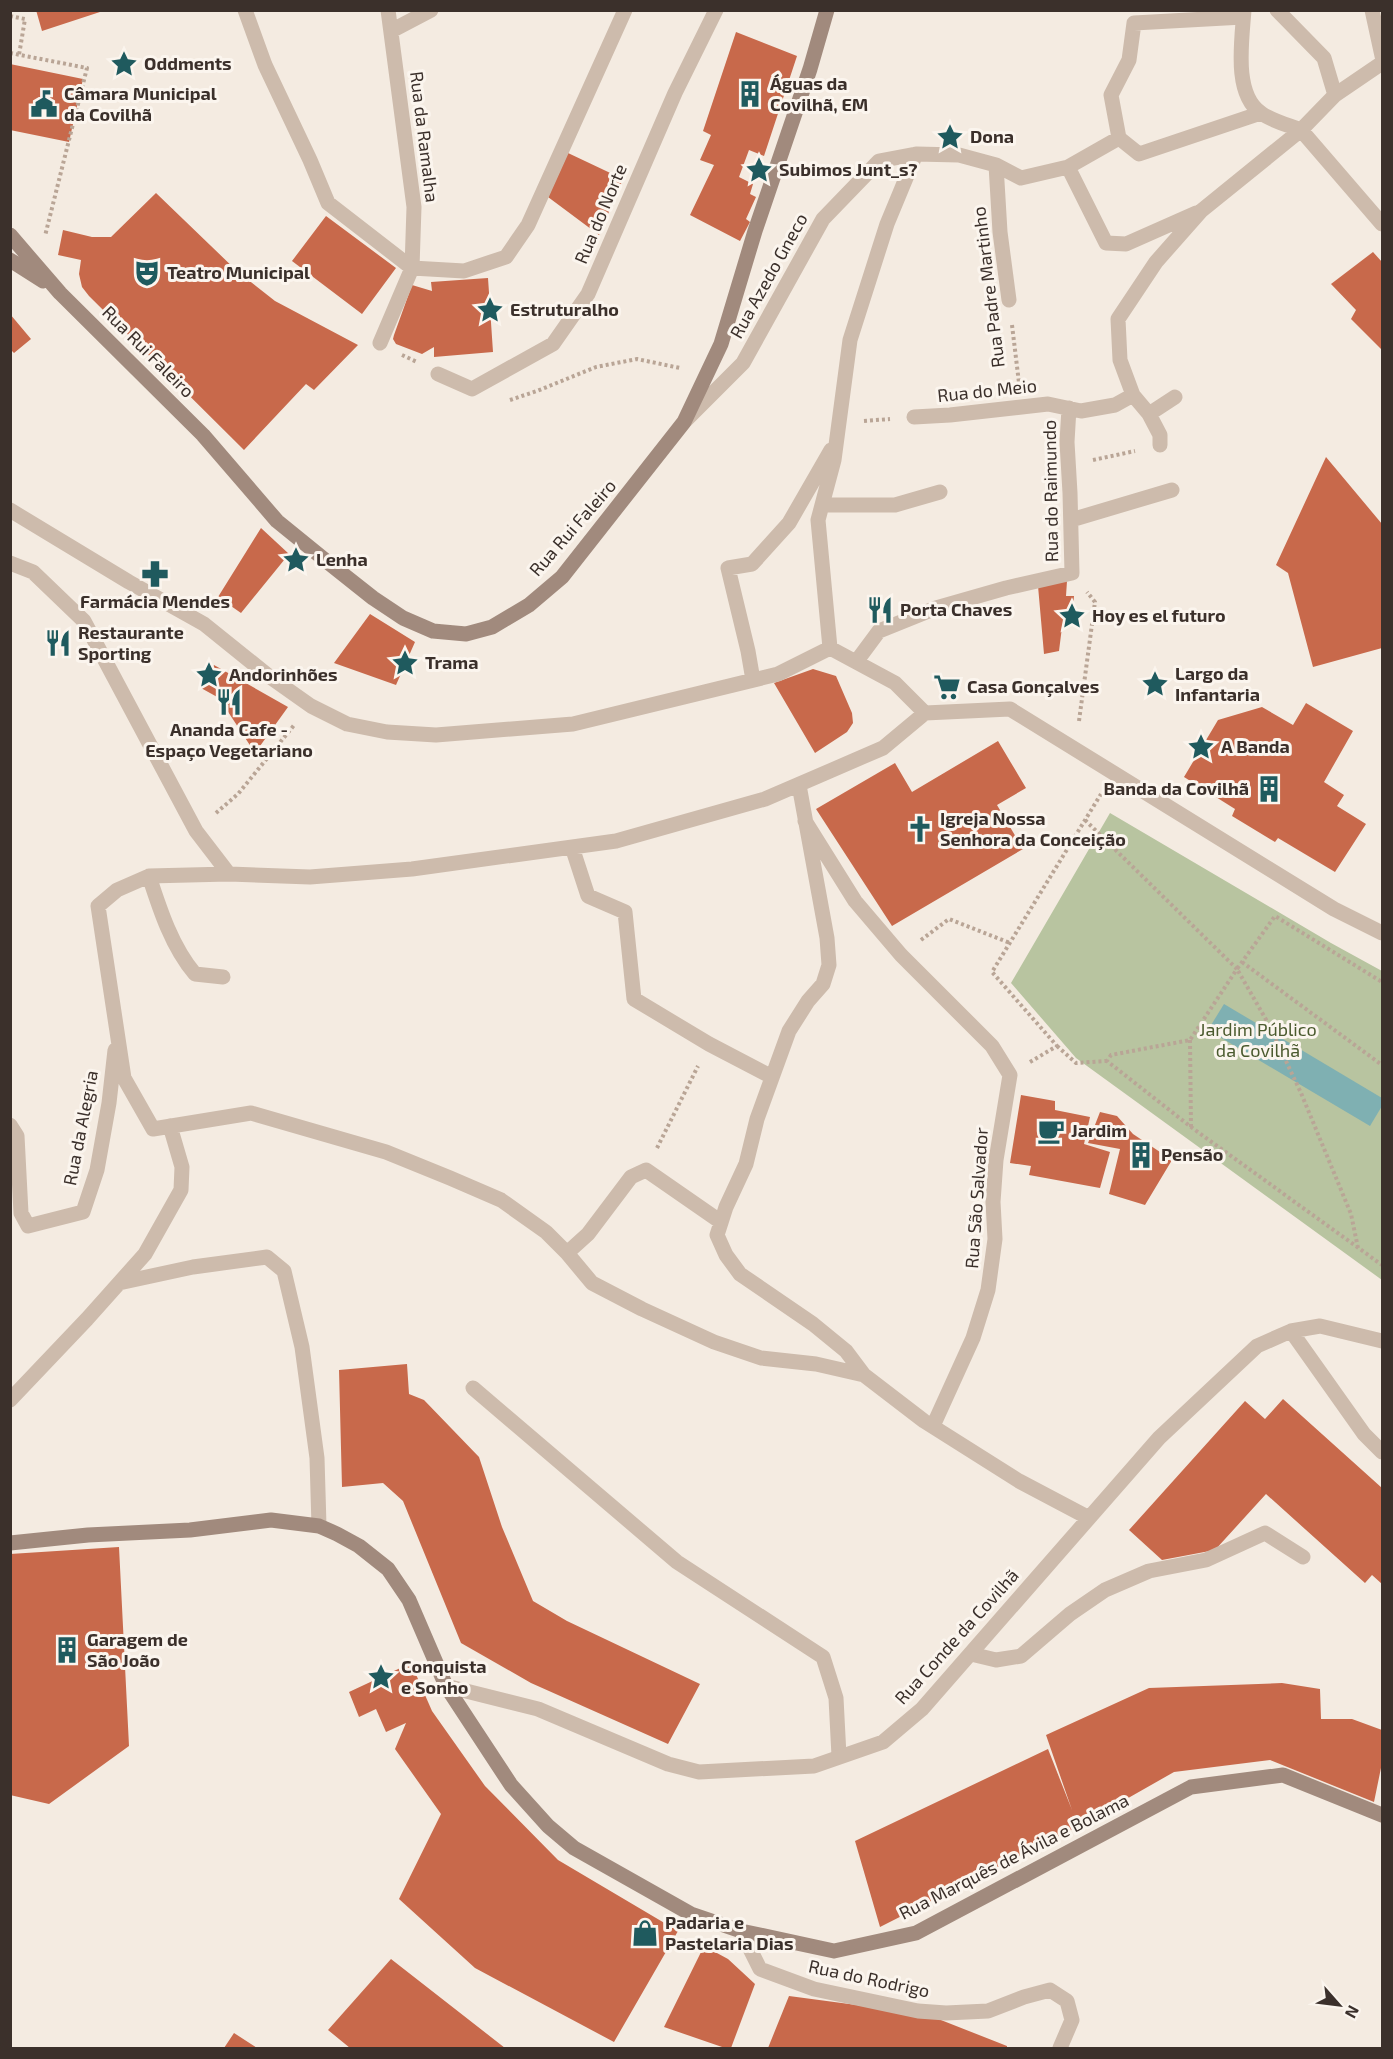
<svg xmlns="http://www.w3.org/2000/svg" width="1393" height="2059" viewBox="0 0 1393 2059" font-family="'Exo 2',sans-serif">
<style>
.green{fill:#b8c4a0}
.water{fill:#7fb0b2}
.building{fill:#c8694b}
.lines{fill:none;stroke-linecap:round;stroke-linejoin:round}
.path{stroke:#b9a596;stroke-width:4;stroke-dasharray:3 3;stroke-linecap:butt}
.service{stroke:#cdbbac;stroke-width:15}
.minor{stroke:#cdbbac;stroke-width:15}
.secondary{stroke:#a18a7d;stroke-width:15}
.labels{text-anchor:middle;stroke-width:6;stroke-linejoin:round;paint-order:stroke}
.poi-label{font-size:18px;font-weight:bold;fill:#3b302b;stroke:#fbf5ee;text-anchor:start}
.street-label{font-size:18px;fill:#3b302b;stroke:#fbf5ee}
.park-label{font-size:18px;fill:#4a5a2e;stroke:#fbf5ee}
</style>
<rect width="100%" height="100%" fill="#f4ebe1"/>
<path class="green" d="M1110 813 1331 943 1382 971V1280L1076 1058 1011 983Z"/>
<path class="water" d="M1224 1004 1382 1098V1106L1370 1126 1208 1030Z"/>
<path class="building" d="M36 10H103V11L42 31Z
M736 32 797 56 764 156 749 150 739 177 753 184 750 194 756 197 746 219 750 222 740 241 690 215 714 165 700 160 711 135 703 131Z
M10 64 83 79 69 142 10 130Z
M568 153 623 179 599 235 548 197Z
M156 193 238 272 275 301 358 345 314 390 306 384 244 450 89 296 82 287 79 274 81 260 58 255 63 230 92 237H111Z
M326 216 396 268 362 314 292 261Z
M1373 252 1382 262V350L1351 319 1356 310 1331 284Z
M488 278 493 352 434 357V347L422 354 396 344 393 339 394 335 412 285 432 291 431 282Z
M10 314 31 339 14 353 10 349Z
M1326 457 1382 524V648L1313 667 1288 573 1276 565Z
M261 528 289 554 241 613 218 597Z
M1067 581 1066 596H1074L1072 616 1069 627H1062L1059 651 1044 654 1038 586Z
M370 614 415 642 396 685 334 663Z
M214 665 288 707 255 753 219 698 201 688Z
M813 669 836 676 852 713 853 723 847 732 815 753 774 683Z
M1306 703 1353 731 1324 782 1344 795 1337 806 1366 824 1335 872 1278 838 1275 842 1232 816 1235 809 1184 777 1218 720 1262 707 1293 725Z
M998 741 1026 788 997 805 1023 849 892 926 816 809 895 763 912 792Z
M1021 1095 1055 1101V1110L1090 1117 1084 1144 1110 1152 1100 1188 1029 1175 1031 1166 1010 1163Z
M1100 1112 1117 1116 1133 1134 1172 1160 1145 1205 1109 1194 1120 1149 1088 1143Z
M407 1364 409 1394 424 1400 479 1457 502 1527 533 1601 567 1621 700 1684 668 1744 531 1683 461 1643 403 1501 383 1483 342 1487 339 1370Z
M1283 1399 1382 1488V1584L1372 1575 1365 1583 1266 1494 1215 1550 1162 1560 1129 1530 1245 1401 1265 1419Z
M119 1547 129 1746 49 1804 10 1795V1554Z
M411 1663 432 1711 485 1786 558 1860 678 1931 614 2042 475 1968 399 1899 441 1814 395 1749 406 1723 386 1732 376 1709 359 1717 349 1692Z
M1282 1683 1320 1689 1321 1719H1352L1382 1730V1763L1374 1802 1270 1760 1174 1772 1079 1826 880 1927 855 1841 1048 1749 1072 1810 1046 1735 1149 1688Z
M704 1946 728 1959 755 1984 731 2048H725L664 2027Z
M391 1959 505 2048H350L328 2030Z
M789 1996 917 2013 918 2011 1007 2046V2048H768Z
M234 2033 257 2048H224Z"/>
<g class="lines">
<path class="path" d="M10 16 25 19 19 55
M10 53 87 68 45 236
M1012 325 1019 383
M402 355 417 362
M510 400 537 391 596 367 637 359 680 368
M864 421 890 419
M1093 460 1135 451
M1079 721 1095 602 1087 592
M216 813 238 794 295 724
M1085 820 1237 969 1190 1040 1111 1055 1107 1061 1191 1127 1382 1265
M921 940 949 919 1010 943
M1242 962 1382 1065
M1190 1040 1191 1127
M1057 1046 1076 1063 1106 1061
M1030 1062 1057 1046 992 972 1101 794
M657 1148 698 1066
M1358 1248 1351 1214 1301 1093 1268 1023 1237 969 1275 916 1382 982"/>
<path class="service" d="M473 1388 677 1562 823 1657 836 1698 839 1756
M971 1654 996 1660 1021 1656 1070 1614 1105 1590 1149 1571 1206 1560 1265 1533 1303 1557"/>
<path class="minor" d="M245 10 265 65 310 160 328 203 412 268 464 271 506 257 528 225 625 10
M1244 10C1242 40 1233 94 1261 113 1272 121 1288 125 1301 130L1335 95 1324 58 1277 10
M1372 10 1382 56
M391 31 431 10
M1335 95 1382 63
M1119 138 1139 154 1261 113
M996 165 1000 232 1009 300
M1068 167 1106 243 1126 244 1196 213
M380 343 412 268 414 207 388 10
M438 374 472 389 553 344 588 294 675 93 716 10
M1149 414 1133 395 1120 360 1118 319 1156 262 1201 211 1301 130 1382 224
M914 417 950 415 1048 404 1081 411 1115 405 1133 395
M686 420 743 363 823 219 879 161 916 154 959 155 996 165 1021 178 1068 167 1119 138 1111 95 1129 60 1134 23 1243 17
M1160 445V435L1149 414 1175 397
M822 505H895L940 492
M10 510 129 582 204 624 270 677 311 706 347 724 387 732 436 735 573 724 778 674 830 648 895 683 925 713
M1071 520 1172 490
M10 563 33 572 84 621 196 831 229 874
M830 648 818 520 834 460 850 340 887 224 916 154
M856 662 879 631 936 608 1006 588 1072 573 1070 493 1067 442 1069 408
M753 680 748 651 728 568 752 564 789 523 831 450
M925 713 883 748 765 799 616 841 412 869 310 877 229 874 149 876 117 890 98 906 124 1078 153 1129 251 1113 386 1152 450 1178 501 1200 546 1232 567 1253 592 1283 642 1309 714 1342 761 1358 816 1364 864 1375 924 1421 1019 1481 1089 1518
M925 713 1010 709 1334 909 1382 933
M799 785 827 938 829 965 823 984 808 1001 789 1031 757 1119 746 1164 726 1207 717 1235 726 1255 740 1274 813 1324 846 1351 864 1375
M805 821 855 901 901 955 992 1046 1010 1075 996 1160 993 1202 995 1239 988 1290 973 1338 933 1426
M572 847 588 896 625 912 634 999 709 1044 772 1077
M149 876C160 910 172 947 195 974L223 977
M10 1125 17 1136 21 1213 28 1226 83 1212 97 1170 109 1103 115 1050
M567 1253 588 1234 631 1177 646 1170 721 1222
M119 1283 193 1267 267 1257 284 1271 302 1347 317 1458 319 1526
M1291 1331 1364 1434 1382 1452
M10 1400 87 1319 145 1254 181 1190 182 1167 170 1126
M446 1686 538 1709 668 1764 699 1772 814 1766 883 1742 922 1709 1159 1438 1257 1346 1291 1331 1320 1326 1382 1341
M741 1931 760 1969 814 1989 918 2011 946 2013 988 2011 1024 1997 1050 1990 1067 2001 1072 2020 1060 2048"/>
<path class="secondary" d="M10 235 60 293 203 435 277 521 325 560 373 598 403 618 433 631 466 634 492 627 529 605 562 577 684 422 721 344 755 231 810 69 827 10
M10 260 43 281
M10 1543 88 1535 190 1530 271 1520 319 1526 337 1534 359 1546 388 1569 409 1600 446 1686 511 1785 548 1826 574 1848 691 1914 741 1931 834 1951 916 1933 1191 1787 1283 1775 1382 1815"/>
</g>
<defs>
<symbol id="sight-bare" viewBox="-9 -9 18 18"><path d="M0-6L1.8-2.2L6-1.7L2.9 1.2L3.7 5.4L0 3.3L-3.7 5.4L-2.9 1.2L-6-1.7L-1.8-2.2Z" fill="#1f5a5e" stroke="#fbf5ee" stroke-width="2.5" paint-order="stroke"/></symbol>
<symbol id="building-bare" viewBox="-9 -9 18 18"><path d="M-4-6H4V6H1V3H-1V6H-4ZM-2.5-4.3h1.7v1.8h-1.7ZM.8-4.3h1.7v1.8H.8ZM-2.5-1h1.7V.8h-1.7ZM.8-1h1.7V.8H.8Z" fill="#1f5a5e" stroke="#fbf5ee" stroke-width="2.5" paint-order="stroke"/></symbol>
<symbol id="civic-bare" viewBox="-9 -9 18 18"><path d="M-.6-6.5H3V-4.5H.6V-3L4-1V1h2V6H-6V1h2V-1L-.6-3ZM-1.2 2.5V6h2.4V2.5Z" fill="#1f5a5e" stroke="#fbf5ee" stroke-width="2.5" paint-order="stroke"/></symbol>
<symbol id="theatre-bare" viewBox="-9 -9 18 18"><path d="M-5-5.5Q0-4 5-5.5V0Q5 5 0 6Q-5 5-5 0ZM-3.3-2.5H-1v1.5H-3.3ZM1-2.5H3.3v1.5H1ZM-2.8 1Q0 5.5 2.8 1Z" fill="#1f5a5e" stroke="#fbf5ee" stroke-width="2.5" paint-order="stroke"/></symbol>
<symbol id="pharmacy-bare" viewBox="-9 -9 18 18"><path d="M-2-6h4v4h4v4h-4v4h-4v-4h-4v-4h4Z" fill="#1f5a5e" stroke="#fbf5ee" stroke-width="2.5" paint-order="stroke"/></symbol>
<symbol id="restaurant-bare" viewBox="-9 -9 18 18"><path d="M-5-6h1v4h1v-4h1v4h1v-4h1v5L-1.5 .5V6h-2V.5L-5-1ZM5-6V6H3V1.5H1.5Q1.5-4 5-6Z" fill="#1f5a5e" stroke="#fbf5ee" stroke-width="2.5" paint-order="stroke"/></symbol>
<symbol id="supermarket-bare" viewBox="-9 -9 18 18"><path d="M-6-5.5h2.5l.6 2H6L4.5 2H-2.5L-4.4-4H-6ZM-1.5 3.2a1.3 1.3 0 1 0 .1 0ZM3 3.2a1.3 1.3 0 1 0 .1 0Z" fill="#1f5a5e" stroke="#fbf5ee" stroke-width="2.5" paint-order="stroke"/></symbol>
<symbol id="church-bare" viewBox="-9 -9 18 18"><path d="M-1.2-6h2.4v3.5h3.3v2.4h-3.3V6h-2.4V-.1h-3.3v-2.4h3.3Z" fill="#1f5a5e" stroke="#fbf5ee" stroke-width="2.5" paint-order="stroke"/></symbol>
<symbol id="cafe-bare" viewBox="-9 -9 18 18"><path d="M-5.5-4.5H6V0H3Q3 3.5 0 3.5H-2.5Q-5.5 3.5-5.5 0ZM3-3.2v2h1.7v-2ZM-6 4.5H4V6H-6Z" fill="#1f5a5e" stroke="#fbf5ee" stroke-width="2.5" paint-order="stroke"/></symbol>
<symbol id="shop-bare" viewBox="-9 -9 18 18"><path d="M-5-2.5h2.3a2.7 3.5 0 0 1 5.4 0H5L5.5 6h-11ZM-1.5-2.5h3a1.5 2.3 0 0 0-3 0Z" fill="#1f5a5e" stroke="#fbf5ee" stroke-width="2.5" paint-order="stroke"/></symbol>
</defs>
<g fill-rule="evenodd">
<use href="#sight-bare" x="105" y="45" width="38" height="38"/>
<use href="#building-bare" x="731" y="75" width="38" height="38"/>
<use href="#civic-bare" x="25" y="85" width="38" height="38"/>
<use href="#sight-bare" x="931" y="118" width="38" height="38"/>
<use href="#sight-bare" x="740" y="151" width="38" height="38"/>
<use href="#theatre-bare" x="128" y="254" width="38" height="38"/>
<use href="#sight-bare" x="471" y="291" width="38" height="38"/>
<use href="#sight-bare" x="277" y="541" width="38" height="38"/>
<use href="#pharmacy-bare" x="136" y="555" width="38" height="38"/>
<use href="#restaurant-bare" x="861" y="591" width="38" height="38"/>
<use href="#sight-bare" x="1053" y="597" width="38" height="38"/>
<use href="#restaurant-bare" x="39" y="624" width="38" height="38"/>
<use href="#sight-bare" x="386" y="644" width="38" height="38"/>
<use href="#sight-bare" x="190" y="656" width="38" height="38"/>
<use href="#sight-bare" x="1136" y="665" width="38" height="38"/>
<use href="#supermarket-bare" x="928" y="668" width="38" height="38"/>
<use href="#restaurant-bare" x="210" y="683" width="38" height="38"/>
<use href="#sight-bare" x="1182" y="728" width="38" height="38"/>
<use href="#building-bare" x="1250" y="770" width="38" height="38"/>
<use href="#church-bare" x="901" y="810" width="38" height="38"/>
<use href="#cafe-bare" x="1032" y="1112" width="38" height="38"/>
<use href="#building-bare" x="1122" y="1136" width="38" height="38"/>
<use href="#building-bare" x="48" y="1631" width="38" height="38"/>
<use href="#sight-bare" x="362" y="1658" width="38" height="38"/>
<use href="#shop-bare" x="626" y="1914" width="38" height="38"/>
</g>
<g class="labels">
<g class="poi-label">
<text x="144" y="70">Oddments</text>
<text x="770" y="90">Águas da<tspan x="770" dy="21">Covilhã, EM</tspan></text>
<text x="64" y="100">Câmara Municipal<tspan x="64" dy="21">da Covilhã</tspan></text>
<text x="970" y="143">Dona</text>
<text x="779" y="176">Subimos Junt_s?</text>
<text x="167" y="279">Teatro Municipal</text>
<text x="510" y="316">Estruturalho</text>
<text x="316" y="566">Lenha</text>
<text x="155" y="608" text-anchor="middle">Farmácia Mendes</text>
<text x="900" y="616">Porta Chaves</text>
<text x="1092" y="622">Hoy es el futuro</text>
<text x="78" y="639">Restaurante<tspan x="78" dy="21">Sporting</tspan></text>
<text x="425" y="669">Trama</text>
<text x="1175" y="680">Largo da<tspan x="1175" dy="21">Infantaria</tspan></text>
<text x="229" y="681">Andorinhões</text>
<text x="967" y="693">Casa Gonçalves</text>
<text x="229" y="736" text-anchor="middle">Ananda Cafe -<tspan x="229" dy="21">Espaço Vegetariano</tspan></text>
<text x="1221" y="753">A Banda</text>
<text x="1249" y="795" text-anchor="end">Banda da Covilhã</text>
<text x="940" y="825">Igreja Nossa<tspan x="940" dy="21">Senhora da Conceição</tspan></text>
<text x="1071" y="1137">Jardim</text>
<text x="1161" y="1161">Pensão</text>
<text x="87" y="1646">Garagem de<tspan x="87" dy="21">São João</tspan></text>
<text x="401" y="1673">Conquista<tspan x="401" dy="21">e Sonho</tspan></text>
<text x="665" y="1929">Padaria e<tspan x="665" dy="21">Pastelaria Dias</tspan></text>
</g>
<g class="street-label">
<text transform="translate(424 137) rotate(83)" y="6">Rua da Ramalha</text>
<text transform="translate(601 214) rotate(-67)" y="6">Rua do Norte</text>
<text transform="translate(769 276) rotate(-61)" y="6">Rua Azedo Gneco</text>
<text transform="translate(989 287) rotate(-97)" y="6">Rua Padre Martinho</text>
<text transform="translate(148 352) rotate(45)" y="6">Rua Rui Faleiro</text>
<text transform="translate(987 391) rotate(-6)" y="6">Rua do Meio</text>
<text transform="translate(1051 491) rotate(-91)" y="6">Rua do Raimundo</text>
<text transform="translate(573 528) rotate(-49)" y="6">Rua Rui Faleiro</text>
<text transform="translate(81 1128) rotate(-79)" y="6">Rua da Alegria</text>
<text transform="translate(977 1198) rotate(-86)" y="6">Rua São Salvador</text>
<text transform="translate(957 1637) rotate(-48)" y="6">Rua Conde da Covilhã</text>
<text transform="translate(1014 1857) rotate(-27)" y="6">Rua Marquês de Ávila e Bolama</text>
<text transform="translate(869 1979) rotate(12)" y="6">Rua do Rodrigo</text>
</g>
<g class="park-label">
<text x="1258" y="1036">Jardim Público<tspan x="1258" dy="21">da Covilhã</tspan></text>
</g>
</g>
<rect width="1393" height="2059" fill="none" stroke="#3b302b" stroke-width="24"/>
<g transform="translate(1339 2005) rotate(118)" stroke="#fbf5ee" stroke-width="4.5" paint-order="stroke">
<path d="M0-4.5L10 22L0 15L-10 22Z" fill="#3b302b"/>
<text y="-9" font-size="16" font-weight="bold" text-anchor="middle" fill="#3b302b">N</text>
</g>
</svg>
